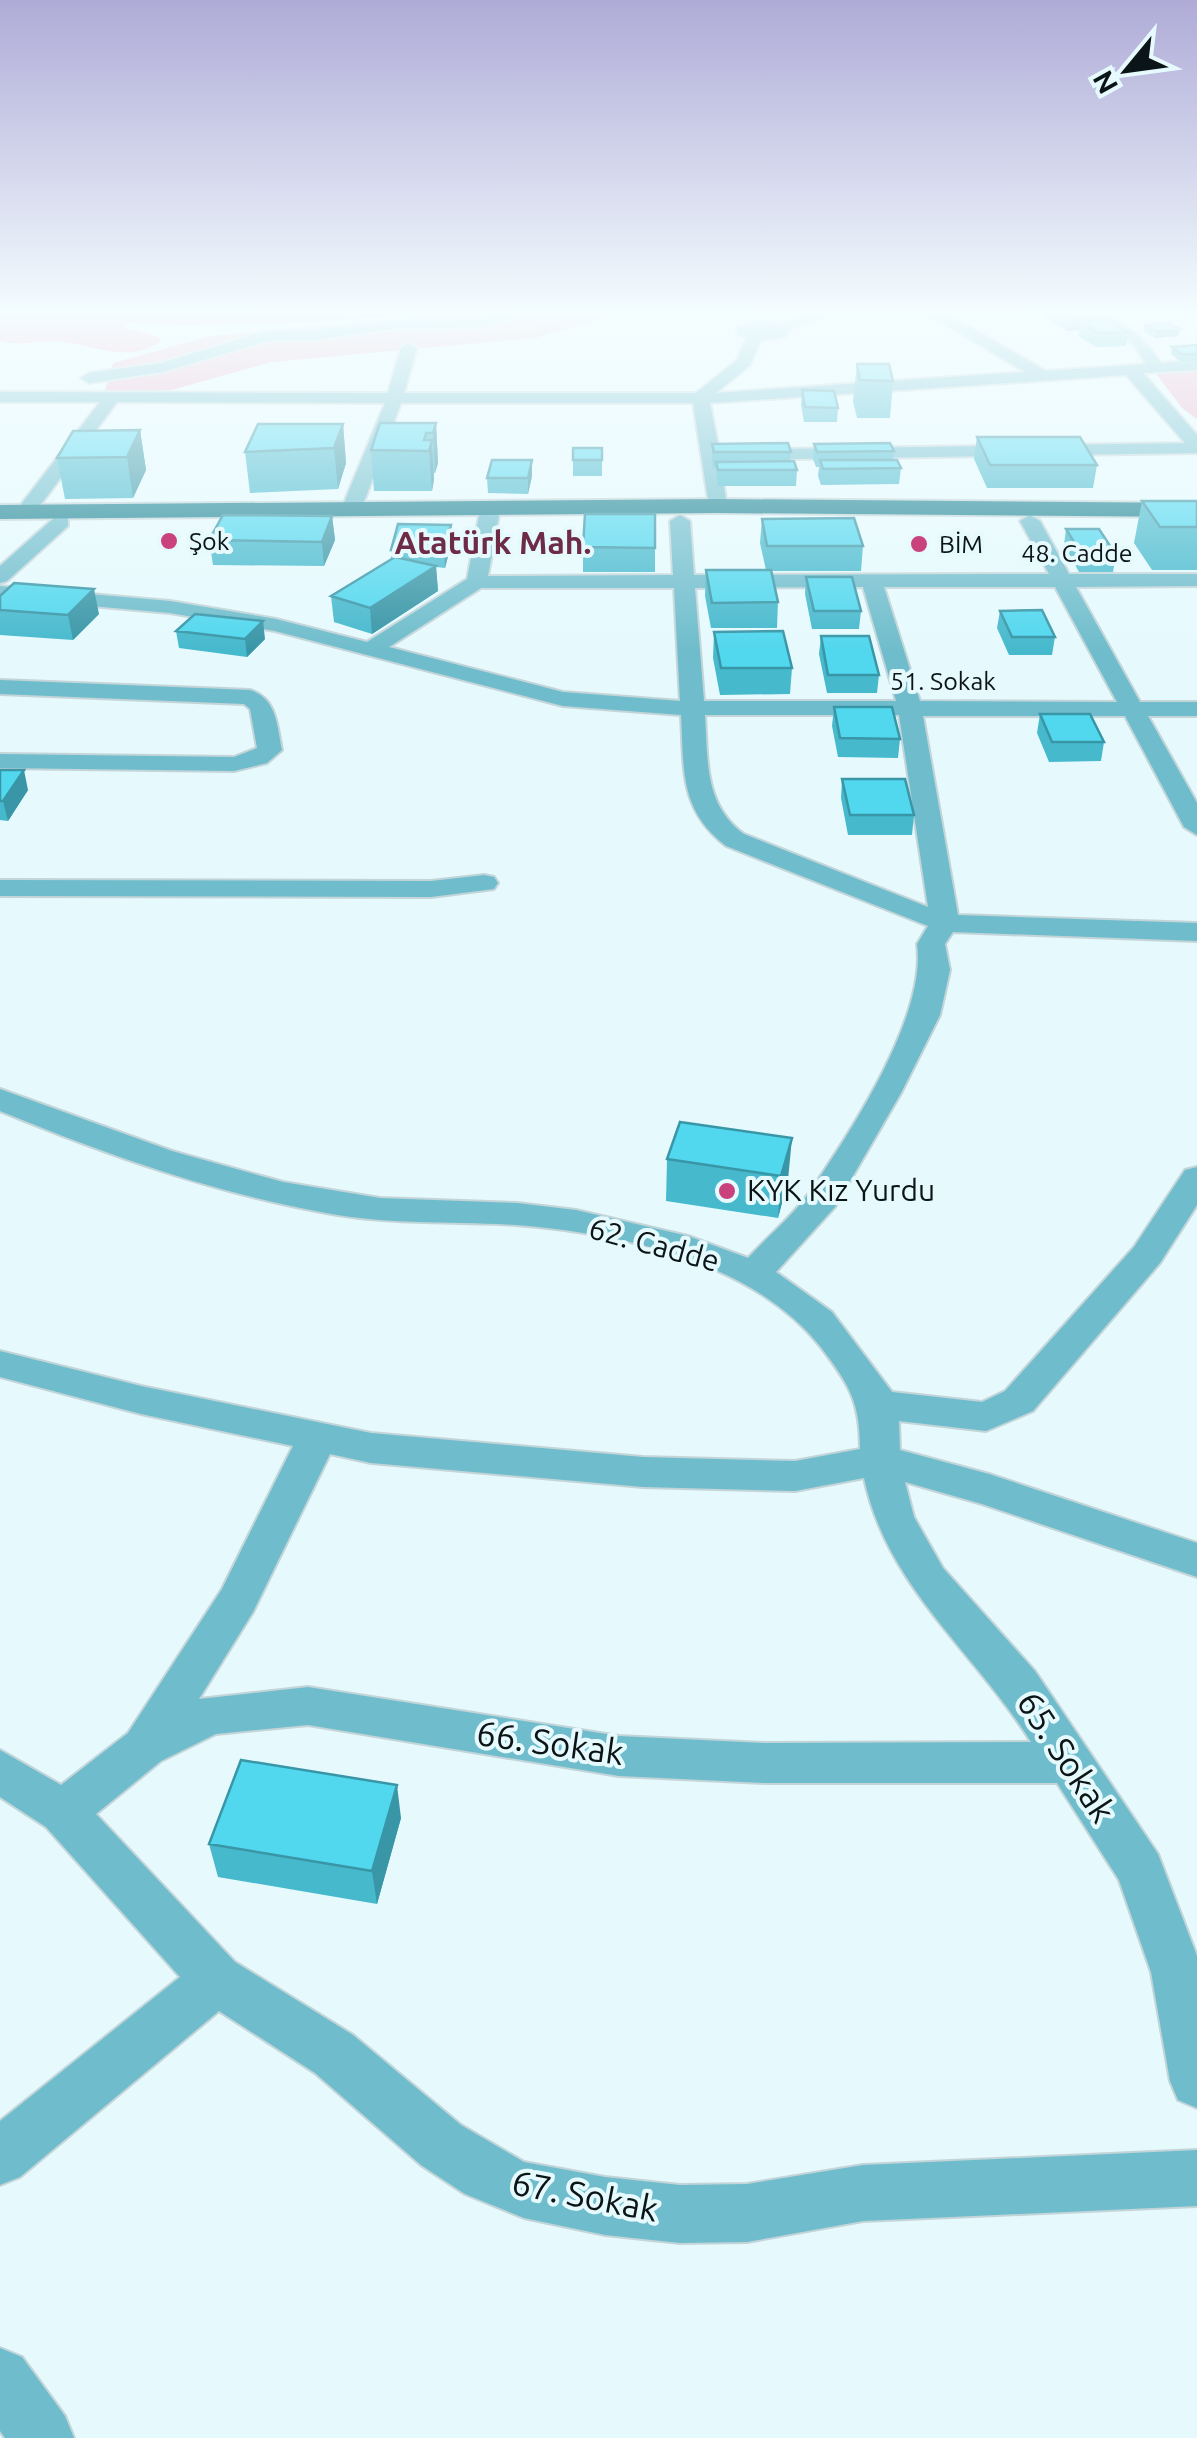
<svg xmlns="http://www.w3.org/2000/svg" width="1197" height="2438" viewBox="0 0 1197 2438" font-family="Ubuntu,sans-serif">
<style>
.green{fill:#f0aec4}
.water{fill:#fb9dbe}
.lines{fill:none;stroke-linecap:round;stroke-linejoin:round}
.minor-casing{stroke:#c3d5d9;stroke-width:4}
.major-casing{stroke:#c3d5d9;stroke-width:4}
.path{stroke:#869598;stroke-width:2.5;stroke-dasharray:2.5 4;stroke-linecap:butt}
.minor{fill:#6fbdcc;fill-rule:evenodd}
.major{fill:#1b8393;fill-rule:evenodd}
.wall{fill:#46b9cd}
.shaded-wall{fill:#3996a7}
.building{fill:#51d7ee;stroke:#3996a7;stroke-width:2.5}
.poi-dot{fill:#c9417d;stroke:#e6fafe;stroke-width:4}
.labels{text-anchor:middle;stroke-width:8;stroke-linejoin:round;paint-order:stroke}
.far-poi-label{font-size:25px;fill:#0b1416;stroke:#e6fafe;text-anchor:start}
.far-street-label{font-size:25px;fill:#0b1416;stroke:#e6fafe}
.poi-label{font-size:30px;fill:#0b1416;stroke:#e6fafe;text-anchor:start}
.street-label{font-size:30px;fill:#0b1416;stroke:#e6fafe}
.far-district-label{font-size:32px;font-weight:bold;fill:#6e2b46;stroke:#e6fafe}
.near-street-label{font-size:35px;fill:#0b1416;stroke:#e6fafe}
</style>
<rect width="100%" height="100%" fill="#e6fafe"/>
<path class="green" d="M498 310H664L616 315 535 338 271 362 172 390 105 391 113 363 211 336Z
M1197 368V419L1182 408 1154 371Z"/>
<path class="water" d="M0 310H478L332 321 179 326 129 322 124 327 159 337 161 341C128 366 89 342 54 341 35 340 19 347 0 341Z"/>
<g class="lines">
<defs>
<path id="minor" d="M515 310H537L481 327 392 329 314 340 267 341 163 372 89 383 81 378 89 373 161 363 266 331 314 330 392 321 481 319Z
M825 310H846L790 329 785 337 760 341 750 365 716 393 1025 372 946 325 909 310H929L956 319 1046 371 1146 364 1134 345 1082 310C1114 309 1144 337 1161 363L1197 360V370L1143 373 1197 435V453L720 460 727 506 718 512 709 506 693 403H401L361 510 351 516 341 510 385 403 117 402 33 515H19L16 511 100 402H0V392L388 393 401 348 409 343 417 348 404 393H696L737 360 746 338 737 334V328L756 321 780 323ZM1126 375 1185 443 719 450 710 403Z
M490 504 500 510 488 576 673 575 670 521 680 515 690 521 694 575 1049 574 1020 521 1030 515 1040 521 1069 574H1197V586L1076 587 1140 702H1197V716H1148L1197 803V835L1184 827 1125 716H923L958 915 1197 923V941L953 932 945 944 950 970 940 1015 901 1093 835 1207 776 1272 832 1312 892 1392 982 1402 1005 1391 1134 1247 1185 1170 1197 1167V1205L1160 1263 1033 1411 986 1431 899 1421 900 1450 989 1474 1197 1543V1577L982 1504 905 1482 914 1517 943 1568 1035 1671 1158 1854 1197 1956V2108L1178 2100 1170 2081 1151 1972 1119 1880 1057 1783H765L619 1776 308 1725 216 1734 161 1761 96 1814 235 1962 353 2035 461 2125 524 2162 605 2177 680 2185 747 2184 863 2165 1197 2150V2206L863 2221 747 2242 680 2243 605 2235 524 2218 465 2194 421 2165 315 2073 219 2011 20 2177 0 2185V2121L180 1977 46 1827 0 1797V1750L61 1785 128 1733 222 1589 293 1446 141 1414 0 1377V1351L141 1386 371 1433 643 1457 795 1461 860 1449C860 1401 849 1384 820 1346 752 1261 619 1233 516 1225 453 1221 389 1225 326 1213 214 1193 105 1154 0 1111V1089L172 1151 283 1182 380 1198 517 1203 576 1210 688 1236 748 1258C768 1236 794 1215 811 1190 852 1130 927 1015 917 944L928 926 726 846C679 810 684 769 681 715L563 706 275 631 170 613 0 598V586L170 601 276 619 367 642 467 579 480 510ZM863 587 896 701H704L695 588ZM884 587H1055L1117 702 920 701ZM481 588H674L680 701 563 692 389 647ZM705 715H899L928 907 744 834C704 805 708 761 705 715ZM330 1454 371 1463 643 1487 795 1491 864 1478C887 1587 974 1651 1031 1742L765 1743 619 1736 308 1687 199 1699 253 1612Z
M61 516 68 518V526L7 581 0 583V566L54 518Z
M0 680 250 690C277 698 277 726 282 750L267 763 234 771 0 768V754L234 757 257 748 250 709 244 704 0 694Z
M484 875 494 877 498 883 494 889 431 897 0 896V880L431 881Z
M0 2348 22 2357 65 2416 74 2438H5L0 2431Z"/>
<path id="major" d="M718 499 1197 503V517L718 513 0 519V505Z"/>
</defs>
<use href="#minor" class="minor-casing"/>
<use href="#major" class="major-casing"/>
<path class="path" d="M542 328 609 310"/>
<use href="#minor" class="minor"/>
<use href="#major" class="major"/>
</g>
<path class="wall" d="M1047 310H1086L1096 316 1095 321 1128 333 1126 346 1096 347 1078 336 1079 330 1067 331 1045 318Z
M1145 325 1178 336 1155 338 1144 332Z
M1197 345V361H1180L1171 354 1172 347Z
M857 364 893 381 890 418H857L853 401Z
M802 390 838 408 837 422H804L801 405Z
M436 423 438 463 435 473H434L432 491H374L371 450Z
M343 424 346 463 338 489 250 493 245 452Z
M140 430 146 470 133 498 65 499 57 458Z
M977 437 1097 465 1093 488H987L974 459Z
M712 444 791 452 790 461 797 470 796 486H718L716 468H713L712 459Z
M814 444 894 451 893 460 901 468 899 484 821 485 818 476 819 467H816L813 459Z
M573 448H602V476H573Z
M532 476 528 494 488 493 487 478Z
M1142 501H1197V570H1152L1134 543Z
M655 514V572H583V547Z
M332 516 335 540 324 566 213 565 209 540Z
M762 519 863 546 861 571H771L778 602 777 628H711L705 596 706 570H766L760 543Z
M451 525 452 541 445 568 436 567 438 591 372 634 334 622 331 596 391 559V550Z
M1066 529 1116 555 1113 572H1079L1064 545Z
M806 577 861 611 859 629H812L805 594Z
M0 596 99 614 73 640 0 635Z
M1000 611 1055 637 1052 655H1009L997 628Z
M176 631 265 639 247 657 179 648Z
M714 632 792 668 790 694 720 695 713 658Z
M821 636 879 675 877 693H827L819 654Z
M834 707 900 739 898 758 838 757 832 726Z
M1040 714 1104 742 1101 761 1049 762 1037 733Z
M0 770 28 790 8 821 0 820Z
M842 779 914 815 912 835H848L841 798Z
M680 1122 788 1180 778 1218 666 1201 667 1159Z
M401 1818 377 1904 218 1877 209 1844Z"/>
<path class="shaded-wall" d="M1096 316 1094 329 1080 322 1079 330 1067 331 1069 318Z
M1180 329 1178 336 1155 338 1156 331Z
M436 423 438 463 435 473 433 433Z
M343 424 346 463 338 489 334 448Z
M140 430 146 470 133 498 127 457Z
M432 440 434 480 432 491 429 451Z
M532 460V476L528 494V478Z
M332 516 335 540 324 566 322 542Z
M451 525 452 541 445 568 444 551Z
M436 566 438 591 372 634 370 608Z
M94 589 99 614 73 640 68 615Z
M263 621 265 639 247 657 245 639Z
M24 770 28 790 8 821 3 801Z
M792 1138 788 1180 778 1218 781 1176Z
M397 1785 401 1818 377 1904 372 1871Z"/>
<path class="building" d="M1056 310H1086L1096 316 1069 318Z
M1107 320 1128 333H1098L1080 322Z
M1169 323 1180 329 1156 331 1145 325Z
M1197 345V354H1181L1172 347Z
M857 364H889L893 381 860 380Z
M802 390 834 391 838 408 805 407Z
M380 423H436L433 433H426L424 440H432L429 451 371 450Z
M258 424H343L334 448 245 452Z
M140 430 127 457 57 458 73 431Z
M977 437H1080L1097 465H990Z
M788 443 791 452H714L712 444Z
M890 443 894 451 817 452 814 444Z
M573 448H602V460H573Z
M492 460H532L528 478H487Z
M820 460H897L901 468 823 469Z
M794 461 797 470H718L716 462Z
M1142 501H1197V527H1160Z
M585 514H655V548L583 547Z
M223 515 332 516 322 542 209 540Z
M854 518 863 546H767L762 519Z
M398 524 451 525 444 551 391 550Z
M1066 529H1099L1116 555H1082Z
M395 557 436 566 370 608 331 596Z
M706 570H771L778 602 712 603Z
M806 577H852L861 611H814Z
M14 583 94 589 68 615 0 610V596Z
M1042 610 1055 637H1012L1000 611Z
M195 614 263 621 245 639 176 631Z
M783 631 792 668H721L714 632Z
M821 636H869L879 675H828Z
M834 707H892L900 739 840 738Z
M1040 714H1090L1104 742H1052Z
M0 770H24L3 801H0Z
M842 779H905L914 815H850Z
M680 1122 792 1138 781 1176 667 1159Z
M241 1760 397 1785 372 1871 209 1844Z"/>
<linearGradient id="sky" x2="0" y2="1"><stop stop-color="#afabd7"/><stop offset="0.48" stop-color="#f4fdff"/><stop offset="1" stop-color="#f4fdff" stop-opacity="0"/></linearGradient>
<rect width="1197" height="651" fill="url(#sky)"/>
<g class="poi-dot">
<circle cx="169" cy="541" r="10"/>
<circle cx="919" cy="544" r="10"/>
<circle cx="727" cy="1191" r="10"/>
</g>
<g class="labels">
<g class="far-poi-label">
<text x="189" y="550">Şok</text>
<text x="939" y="553">BİM</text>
</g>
<g class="far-street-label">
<text x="1077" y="562">48. Cadde</text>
<text x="943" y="690">51. Sokak</text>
</g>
<g class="poi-label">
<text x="747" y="1201">KYK Kız Yurdu</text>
</g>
<g class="street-label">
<text transform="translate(654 1245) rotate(15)" y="10">62. Cadde</text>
</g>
<g class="far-district-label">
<text x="493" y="554">Atatürk Mah.</text>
</g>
<g class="near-street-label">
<text transform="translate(550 1743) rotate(8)" y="12">66. Sokak</text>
<text transform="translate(1066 1757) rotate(57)" y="12">65. Sokak</text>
<text transform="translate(585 2196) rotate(11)" y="12">67. Sokak</text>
</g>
</g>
<g transform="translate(1127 70) rotate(241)" stroke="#e6fafe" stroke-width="8" paint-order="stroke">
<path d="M0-8L18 38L0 25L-18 38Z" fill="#0b1416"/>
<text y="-15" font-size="28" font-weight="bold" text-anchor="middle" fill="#0b1416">N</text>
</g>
</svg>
